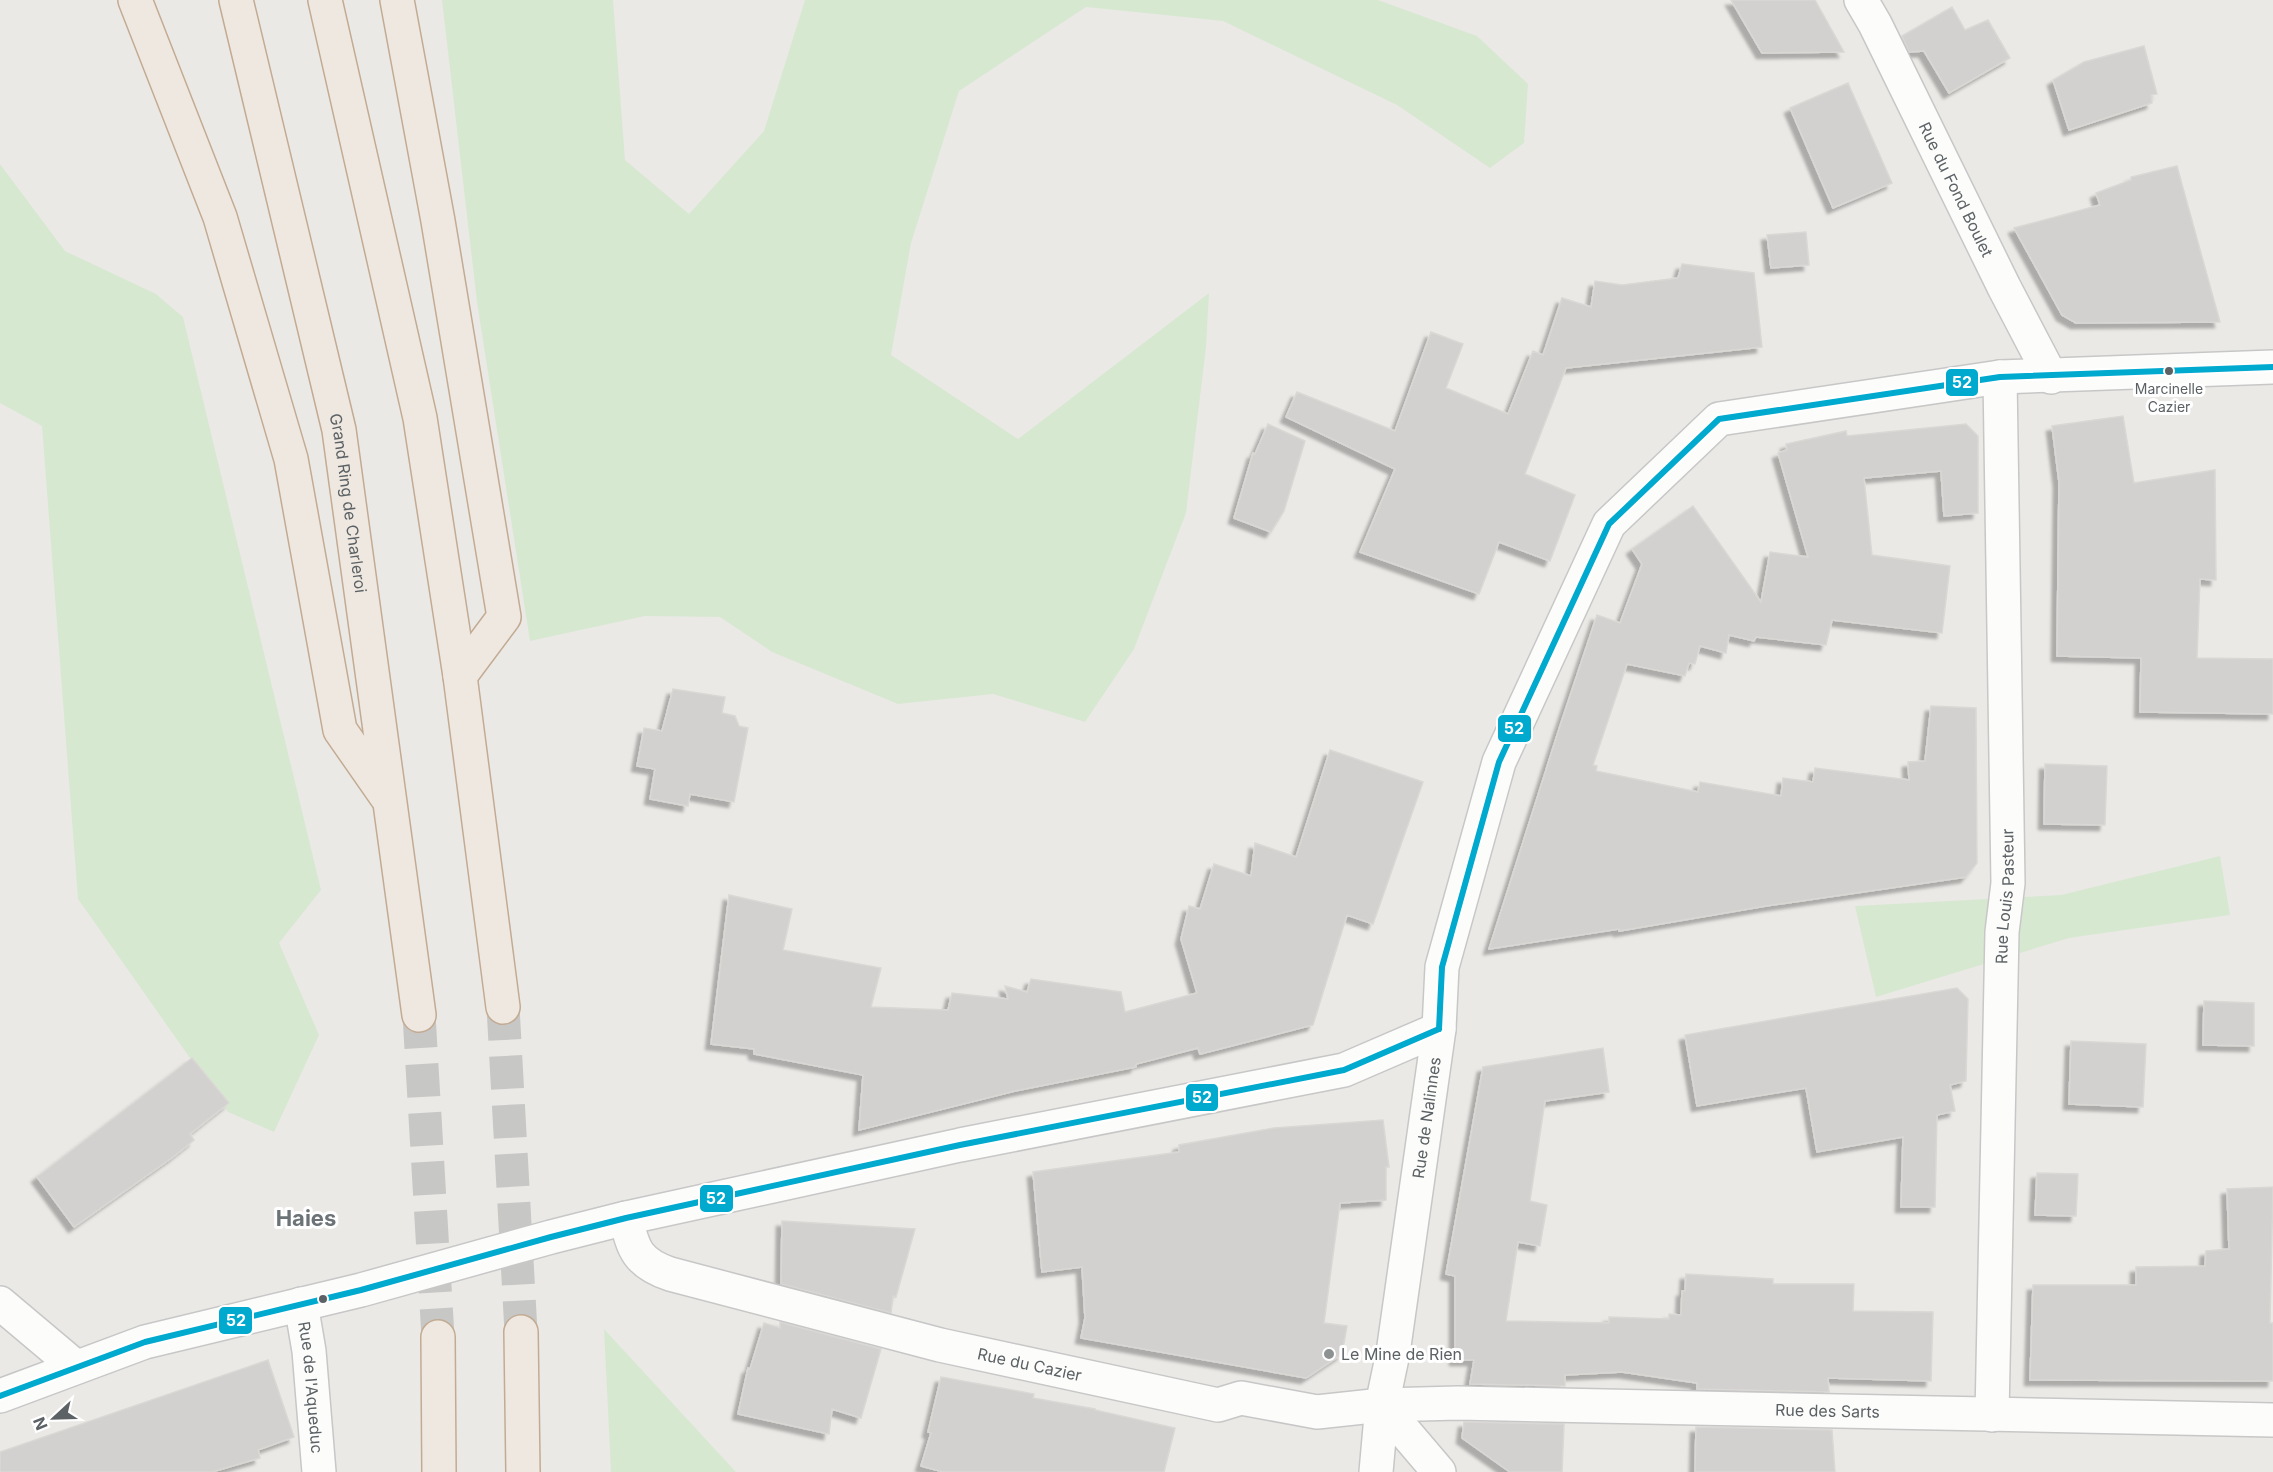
<svg xmlns="http://www.w3.org/2000/svg" width="2273" height="1472" viewBox="0 0 2273 1472" font-family="Inter,sans-serif">
<style>
.green{fill:#d7e8d1}
.building{fill:#d3d1d0;stroke:#dad8d5;stroke-width:1.5;filter:url(#shadow)}
.lines{fill:none;stroke-linecap:round;stroke-linejoin:round}
.highway-tunnel{stroke:#c7c7c6;stroke-width:33;stroke-dasharray:33 16;stroke-linecap:butt}
.minor-casing{stroke:#c7c7c7;stroke-width:36}
.highway-casing{stroke:#c3ab93;stroke-width:36}
.minor{stroke:#fcfcfb;stroke-width:33}
.highway{stroke:#efe8e0;stroke-width:33}
.bus-1-casing{stroke:#fff;stroke-width:10}
.bus-1{stroke:#00a9ce;stroke-width:6}
.bus-dot{fill:#5b6164;stroke:#fff;stroke-width:2}
.poi-dot{fill:#8d9192;stroke:#fff;stroke-width:2}
.labels{text-anchor:middle;stroke-width:6;stroke-linejoin:round;paint-order:stroke}
.bus-label{font-size:14px;fill:#5b6164;stroke:#fff}
.street-label{font-size:16px;fill:#5b6164;stroke:#fff}
.poi-label{font-size:16px;fill:#5b6164;stroke:#fff;text-anchor:start}
.district-label{font-size:22px;font-weight:bold;fill:#6c7376;stroke:#fff}
.line-badge{stroke:#fff;stroke-width:2}
.badge-label{font-size:16px;text-anchor:middle;font-weight:bold;fill:#fff}
</style>
<defs>
<filter id="shadow"><feDropShadow dx="-5.5" dy="5.5" stdDeviation="1.5" flood-color="#0004"/></filter>
</defs>
<rect width="100%" height="100%" fill="#ebe9e6"/>
<path class="green" d="M442 0H613L625 160 689 214 764 131 805 0H1378L1477 36 1528 84 1524 143 1490 168 1397 105 1223 21 1086 7 959 91 911 243 891 355 1018 439 1209 293 1206 347 1186 513 1134 649 1085 722 993 694 898 704 772 652 720 617 645 616 530 641 477 302Z
M0 164 65 251 156 294 183 317 321 890 279 943 319 1035 274 1132 228 1112 78 899 42 426 0 403Z
M2220 856 2230 915 2069 938 1876 997 1855 906 2061 895Z
M604 1329 736 1472H611Z"/>
<path class="building" d="M1731 0H1815L1844 52 1762 53Z
M1952 7 1965 30 1988 20 2010 58 1949 93 1924 51 1909 52 1902 36Z
M2144 46 2157 94 2151 95 2152 103 2069 130 2053 80 2084 62Z
M1848 83 1892 183 1833 208 1790 108Z
M2177 166 2220 322 2076 323 2062 315 2014 228 2100 205 2096 193 2131 180V177Z
M1806 232 1809 265 1771 268 1767 235Z
M1682 264 1754 273 1762 347 1566 368 1525 474 1575 495 1550 561 1499 542 1479 594 1360 552 1395 469 1286 417 1297 392 1395 431 1431 332 1463 344 1446 388 1508 414 1533 351 1543 355 1562 298 1591 307 1595 281 1622 285 1678 278Z
M2123 416 2134 483 2215 470 2216 580 2200 579 2197 658 2273 659V714L2140 712 2141 658 2057 656 2059 482 2052 426Z
M1268 424 1305 441 1284 511 1271 532 1234 518 1253 453 1255 454Z
M1966 424 1978 436V513L1944 516 1941 471 1864 478 1872 555 1950 566 1942 633 1832 620 1826 645 1756 637 1754 641 1729 635 1726 653 1700 646 1695 664 1689 663 1685 676 1627 664 1593 765 1597 766 1596 771 1698 792 1700 782 1781 796 1783 778 1813 782 1815 768 1909 780 1908 762 1925 761 1931 706 1976 708 1977 863 1966 877 1766 906 1619 931V929L1489 949 1559 729 1597 615 1620 623 1642 564 1632 549 1693 506 1761 602 1770 552 1808 557 1778 453 1787 450 1786 444 1846 431 1847 436Z
M673 689 725 697 722 713 735 716 739 726 748 728 734 802 690 794 688 806 650 799 655 769 637 766 644 728 662 731Z
M1330 750 1423 782 1373 924 1347 915 1313 1025 1200 1054 1198 1048 1136 1064V1067L1015 1091 859 1130 863 1075 754 1054V1049L711 1044 729 895 792 909 783 950 881 968 871 1007 948 1010 952 993 1008 999 1005 986 1027 992 1031 979 1121 992 1125 1012 1197 993 1181 939 1189 906 1200 909 1214 864 1251 876 1255 843 1296 857Z
M2045 764 2107 766 2105 825 2044 824Z
M1957 988 1968 999 1966 1081 1950 1085 1955 1111 1937 1115 1935 1207H1901L1903 1137 1817 1152 1806 1088 1697 1106 1685 1035Z
M2204 1001 2254 1003V1046L2203 1045Z
M2071 1041 2146 1044 2143 1107 2069 1104Z
M1603 1048 1609 1092 1545 1101 1530 1201 1547 1205 1540 1246 1518 1242 1506 1321 1609 1323V1317L1669 1319V1314L1681 1315 1682 1291H1685L1686 1274 1773 1279V1284H1854L1853 1311 1933 1312 1931 1381 1828 1378 1829 1392 1697 1389V1383L1622 1372 1565 1375V1386L1470 1384 1474 1360H1455V1276L1446 1274 1483 1067Z
M192 1058 229 1103 190 1134 194 1140 173 1157 74 1227 37 1177Z
M1383 1120 1389 1167H1386V1200L1340 1203 1324 1323 1347 1326 1342 1354 1306 1378 1081 1338 1085 1318 1082 1267 1042 1272 1033 1172 1179 1152V1145L1274 1128Z
M2037 1173 2078 1174 2076 1216 2035 1215Z
M2273 1187 2270 1323H2273V1381L2030 1380 2033 1285H2136V1267L2205 1266 2206 1251 2229 1249 2227 1189Z
M782 1221 915 1229 896 1297 893 1296 891 1313 781 1284Z
M780 1322 881 1349 861 1418 832 1409 829 1434 738 1414 748 1368 750 1369 764 1323 780 1328Z
M268 1360 294 1437 258 1450 260 1458 212 1472H0V1452Z
M941 1377 1034 1394 1033 1398 1095 1409V1410L1175 1428 1164 1472H943L921 1466 931 1433 928 1432Z
M1464 1422 1564 1424 1562 1472H1510L1462 1438Z
M1696 1427 1832 1430 1835 1472H1695Z"/>
<g class="lines">
<path class="highway-tunnel" d="M503 1007 521 1332
M419 1015 438 1337"/>
<defs>
<g id="minor">
<path id="s1" d="M1861 0 1875 24 2004 287 2051 377"/>
<path id="s2" d="M626 1218C633 1250 638 1263 670 1274L940 1345 1218 1405 1241 1398 1317 1412 1382 1405 1458 1403 2273 1420"/>
<path d="M0 1303 76 1367"/>
<path id="s3" d="M301 1304 309 1351 319 1472"/>
<path d="M0 1396 145 1342 361 1290 551 1237 626 1218 960 1145 1344 1070 1439 1029"/>
<path d="M1382 1405 1439 1472"/>
<path id="s4" d="M1992 1415 2002 932 2008 883 2000 377"/>
<path id="s5" d="M1376 1472 1382 1405 1393 1353 1439 1029 1442 967 1499 762 1609 524 1719 419 2000 377 2273 367"/>
</g>
<g id="highway">
<path d="M135 0 220 217 291 459 340 730 386 796"/>
<path id="s6" d="M236 0 339 430 419 1015"/>
<path d="M325 0 420 418 460 676 503 1007"/>
<path d="M397 0 438 221 504 617 460 676"/>
<path d="M521 1332 523 1472"/>
<path d="M438 1337 439 1472"/>
</g>
</defs>
<use href="#minor" class="minor-casing"/>
<use href="#highway" class="highway-casing"/>
<use href="#minor" class="minor"/>
<use href="#highway" class="highway"/>
<defs>
<path id="bus-1" d="M1439 1029 1442 967 1499 762 1609 524 1719 419 2000 377 2273 367
M0 1396 145 1342 361 1290 551 1237 626 1218 960 1145 1344 1070 1439 1029"/>
</defs>
<use href="#bus-1" class="bus-1-casing"/>
<use href="#bus-1" class="bus-1"/>
</g>
<g class="bus-dot">
<circle cx="2169" cy="371" r="5"/>
<circle cx="323" cy="1299" r="5"/>
</g>
<circle class="poi-dot" cx="1329" cy="1354" r="6"/>
<g class="labels">
<g class="bus-label">
<text x="2169" y="394">Marcinelle<tspan x="2169" dy="18">Cazier</tspan></text>
</g>
<g class="street-label">
<text dy="6" stroke="none"><textPath href="#s1" startOffset="212">Rue du Fond Boulet</textPath></text>
<text dy="6" stroke="none"><textPath href="#s6" startOffset="516">Grand Ring de Charleroi</textPath></text>
<text dy="6" stroke="none"><textPath href="#s4" startOffset="519">Rue Louis Pasteur</textPath></text>
<text dy="6" stroke="none"><textPath href="#s5" startOffset="358">Rue de Nalinnes</textPath></text>
<text dy="6" stroke="none"><textPath href="#s2" startOffset="447">Rue du Cazier</textPath></text>
<text dy="6" stroke="none"><textPath href="#s3" startOffset="84">Rue de l'Aqueduc</textPath></text>
<text dy="6" stroke="none"><textPath href="#s2" startOffset="1252">Rue des Sarts</textPath></text>
</g>
<g class="poi-label">
<text x="1341" y="1360">Le Mine de Rien</text>
</g>
<g class="district-label">
<text x="306" y="1226">Haies</text>
</g>
</g>
<g class="line-badge">
<rect x="1945" y="368" width="34" height="29" rx="6" fill="#00a9ce"/>
<rect x="1497" y="714" width="35" height="29" rx="6" fill="#00a9ce"/>
<rect x="1185" y="1083" width="34" height="29" rx="6" fill="#00a9ce"/>
<rect x="699" y="1184" width="35" height="29" rx="6" fill="#00a9ce"/>
<rect x="218" y="1306" width="35" height="29" rx="6" fill="#00a9ce"/>
</g>
<g class="badge-label">
<text x="1962" y="388">52</text>
<text x="1514" y="734">52</text>
<text x="1202" y="1103">52</text>
<text x="716" y="1204">52</text>
<text x="236" y="1326">52</text>
</g>
<g transform="translate(54 1418) rotate(248)" stroke="#ffffff" stroke-width="4.5" paint-order="stroke">
<path d="M0-4.5L10 22L0 15L-10 22Z" fill="#5b6164"/>
<text y="-9" font-size="16" font-weight="bold" text-anchor="middle" fill="#5b6164">N</text>
</g>
</svg>
